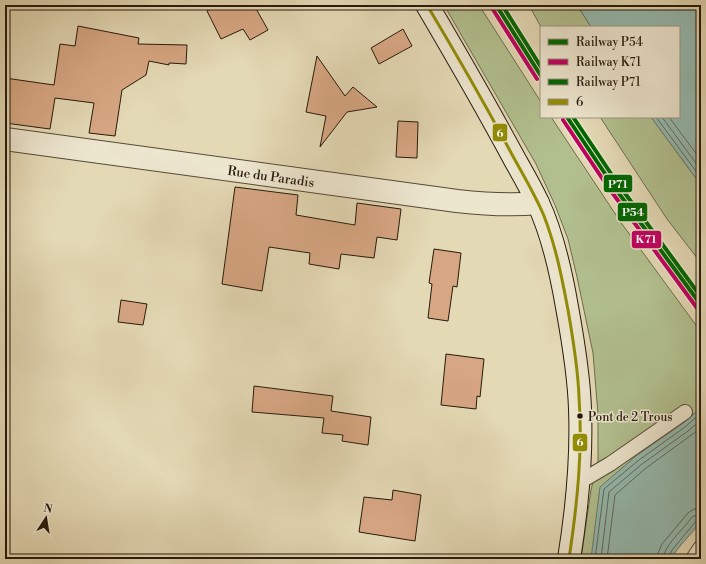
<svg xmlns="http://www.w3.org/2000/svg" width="706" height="564" viewBox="0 0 706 564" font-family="'Libre Bodoni',serif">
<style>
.green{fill:#b2c08f;stroke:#6c6d4e}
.water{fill:#95baaf;stroke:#697a6e}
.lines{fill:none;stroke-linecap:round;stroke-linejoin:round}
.shore{stroke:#5e6a5e;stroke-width:1}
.building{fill:#d7a783;stroke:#261a0d}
.lane-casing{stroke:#564a37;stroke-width:16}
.street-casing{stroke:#564a37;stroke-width:24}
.secondary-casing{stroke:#261a0d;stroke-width:24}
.lane{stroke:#ede6cf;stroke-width:14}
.street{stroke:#ede6cf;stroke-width:22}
.secondary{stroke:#ede6cf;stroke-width:22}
.bus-1-casing{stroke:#ede6cf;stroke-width:6}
.bus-1{stroke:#928c06;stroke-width:3}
.rail-1-casing{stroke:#ede6cf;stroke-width:7}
.rail-2-casing{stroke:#ede6cf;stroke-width:7}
.rail-3-casing{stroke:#ede6cf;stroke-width:7}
.rail-1{stroke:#060;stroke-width:4}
.rail-2{stroke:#bf005f;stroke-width:4}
.rail-3{stroke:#060;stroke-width:4}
.bus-dot{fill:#261a0d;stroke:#ede6cf;stroke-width:1.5}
.labels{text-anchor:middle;stroke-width:3;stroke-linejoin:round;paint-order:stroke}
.bus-label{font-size:12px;fill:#261a0d;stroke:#ede6cf;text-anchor:start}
.street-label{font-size:13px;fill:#261a0d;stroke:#ede6cf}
.line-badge{stroke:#ede6cf;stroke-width:1.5}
.badge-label{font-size:11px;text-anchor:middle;font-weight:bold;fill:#fff}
</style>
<rect width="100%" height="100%" fill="#e4d9b5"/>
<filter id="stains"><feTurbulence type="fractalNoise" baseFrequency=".005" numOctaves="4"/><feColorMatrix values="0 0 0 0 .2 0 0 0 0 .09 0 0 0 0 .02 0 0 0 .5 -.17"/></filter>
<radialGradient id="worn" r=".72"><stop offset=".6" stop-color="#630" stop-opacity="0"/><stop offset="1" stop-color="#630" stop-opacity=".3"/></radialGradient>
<path class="green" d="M444 5H479L541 102V117H551L622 224 701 332V408L682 424 592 556 591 559H581L591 490 598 461V414L593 353 577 277 568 239 555 205 536 164Z
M529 5H577L591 27H541Z
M600 117H651L701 185V263L667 219Z"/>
<path class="water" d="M577 5 701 6V185L651 117H679V27H591Z
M701 408V521C692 534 679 545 671 559H591L600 487 636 456 682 424Z"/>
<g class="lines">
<path class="shore" d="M656 117 701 178
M662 117 701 170
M669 117 701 160
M595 559 604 489 639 460 685 427 701 413
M601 559 609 492 642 464 688 431 701 420
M607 559 615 495 646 468 701 428
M657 559 658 553 662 544 688 513 694 509 701 508
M663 559C664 545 684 529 692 517L697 515 701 514
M668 559 672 550 696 521 701 519"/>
</g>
<path class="building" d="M217 5H254L268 30 250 40 243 29 221 39 207 11Z
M78 26 139 38 138 44 187 45 186 64 169 63V65L149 61 146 75 122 90 115 136 89 133 94 103 55 98 50 129 5 123V78L54 85 60 44 75 46Z
M403 29 412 46 379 64 371 48Z
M317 56 345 96 353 87 377 107 347 112 320 147 326 116 306 112Z
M398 121 418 122 417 158 396 157Z
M235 187 298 195 296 215 355 225 357 203 401 209 397 240 377 237 374 258 341 254 339 269 309 264 310 253 269 247 262 291 222 284Z
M434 249 461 253 457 287 453 286 448 321 428 318 432 284 429 283Z
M121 300 147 304 143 325 118 322Z
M446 354 484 359 480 397 477 396 476 409 441 405Z
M254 386 333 396 331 411 371 417 368 445 342 441 343 435 322 433 324 418 252 412Z
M393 490 421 495 415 541 359 532 364 497 392 500Z"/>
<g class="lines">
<defs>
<path id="lane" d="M578 483 610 464 685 412
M693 559 701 547"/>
<path id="street" d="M5 139 457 201C484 204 511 206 538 203"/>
<path id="secondary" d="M427 5C457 56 487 108 515 160 523 174 531 188 538 203 553 235 561 272 567 307 573 340 579 375 580 409 582 459 577 509 569 559"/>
</defs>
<use href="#lane" class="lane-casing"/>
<use href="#street" class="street-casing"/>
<use href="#secondary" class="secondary-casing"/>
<use href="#lane" class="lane"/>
<use href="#street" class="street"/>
<use href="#secondary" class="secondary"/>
<defs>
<path id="bus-1" d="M427 5C455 52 482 99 508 147 520 170 534 192 544 216 556 247 562 278 568 310 573 339 578 367 579 397 583 451 577 505 569 559"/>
</defs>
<use href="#bus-1" class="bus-1-casing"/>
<use href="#bus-1" class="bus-1"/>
<defs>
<path id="rail-1" d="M496 5 541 76
M567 117 612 184 701 305"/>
<path id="rail-2" d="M492 8 537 79
M563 120 608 187 697 308"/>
<path id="rail-3" d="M502 5 541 67
M573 117 616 181 701 297"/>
</defs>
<use href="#rail-1" class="rail-1-casing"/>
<use href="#rail-2" class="rail-2-casing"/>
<use href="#rail-3" class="rail-3-casing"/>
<use href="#rail-1" class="rail-1"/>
<use href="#rail-2" class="rail-2"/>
<use href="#rail-3" class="rail-3"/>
</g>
<circle class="bus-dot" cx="580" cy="416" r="3.5"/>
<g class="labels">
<g class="bus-label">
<text x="588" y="421">Pont de 2 Trous</text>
</g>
<g class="street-label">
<text transform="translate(271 176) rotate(8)" y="5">Rue du Paradis</text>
</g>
</g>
<g class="line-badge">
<rect x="492" y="123" width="16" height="19" rx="4" fill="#928c06"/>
<rect x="603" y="174" width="30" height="19" rx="4" fill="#060"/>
<rect x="617" y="202" width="31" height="20" rx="4" fill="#060"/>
<rect x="631" y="230" width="31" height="19" rx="4" fill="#bf005f"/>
<rect x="572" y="433" width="16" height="19" rx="4" fill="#928c06"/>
</g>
<g class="badge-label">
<text x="500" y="137">6</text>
<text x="618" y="188">P71</text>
<text x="633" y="216">P54</text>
<text x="646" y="243">K71</text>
<text x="580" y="446">6</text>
</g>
<rect width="706" height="564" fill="none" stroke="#e4d9b5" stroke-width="20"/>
<rect x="6" y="6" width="694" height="552" fill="none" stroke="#261a0d" stroke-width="2"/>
<rect x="10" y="10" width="686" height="544" fill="none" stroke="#261a0d"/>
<rect x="540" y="26" width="140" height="92" fill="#ede6cf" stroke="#9d9481"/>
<rect x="548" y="39" width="20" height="6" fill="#006600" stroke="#9d9481"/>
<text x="576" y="46" font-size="12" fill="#261a0d">Railway P54</text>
<rect x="548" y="59" width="20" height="6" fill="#bf005f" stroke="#9d9481"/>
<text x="576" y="66" font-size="12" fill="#261a0d">Railway K71</text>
<rect x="548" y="79" width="20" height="6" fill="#006600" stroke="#9d9481"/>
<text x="576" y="86" font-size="12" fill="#261a0d">Railway P71</text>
<rect x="548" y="99" width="20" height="6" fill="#928c06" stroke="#9d9481"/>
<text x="576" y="106" font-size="12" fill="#261a0d">6</text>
<g transform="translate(46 518) rotate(12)" stroke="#ede6cf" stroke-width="3" paint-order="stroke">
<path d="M0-3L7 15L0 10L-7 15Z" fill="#261a0d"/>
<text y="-6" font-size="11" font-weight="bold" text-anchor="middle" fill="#261a0d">N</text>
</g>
<rect width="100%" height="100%" filter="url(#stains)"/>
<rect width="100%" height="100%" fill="url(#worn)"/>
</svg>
